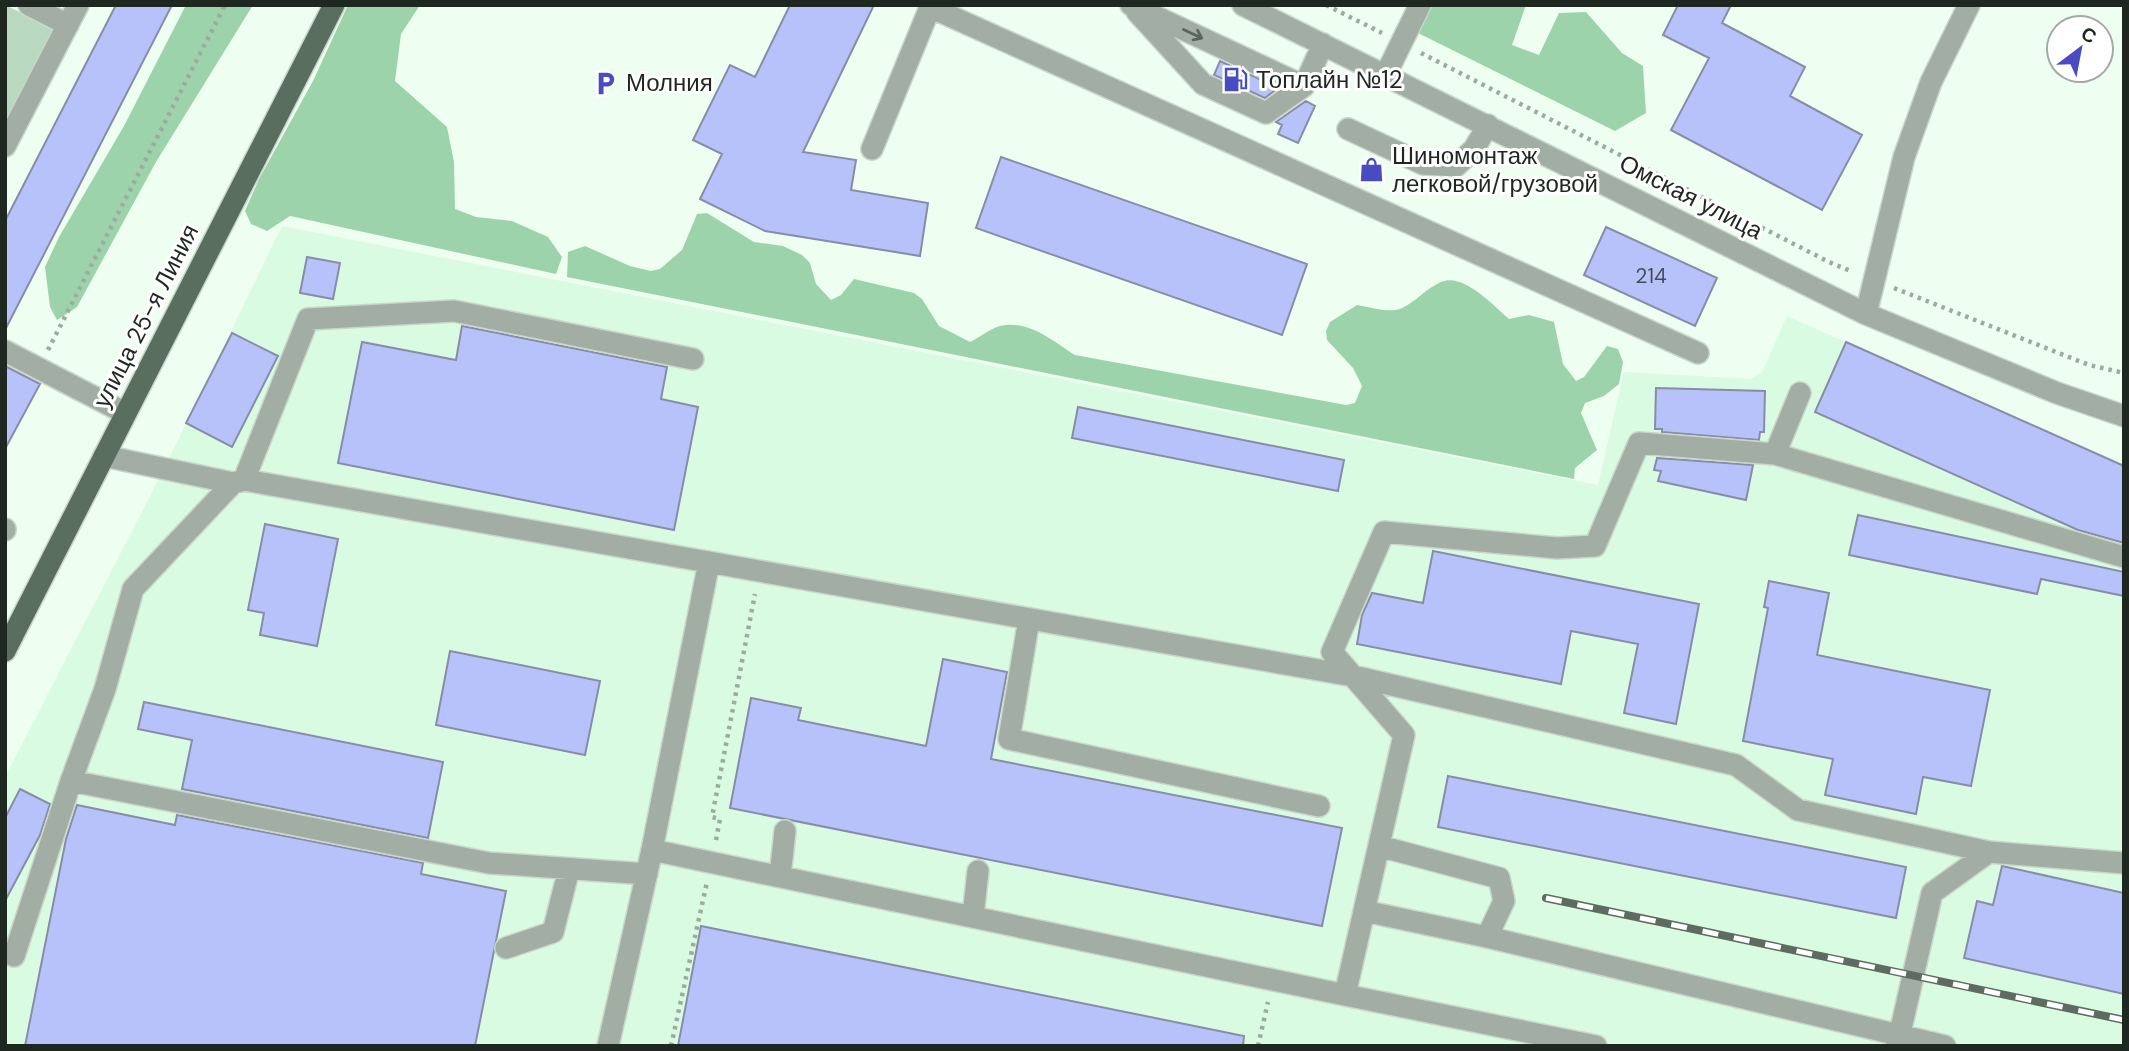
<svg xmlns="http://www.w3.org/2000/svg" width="2129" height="1051" viewBox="0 0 2129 1051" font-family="'DM Sans',sans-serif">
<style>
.built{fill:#d9fbe1}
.green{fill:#b8d8c0}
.forest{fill:#9dd3ab}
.building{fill:#b8c2fa;stroke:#888da7;stroke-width:2}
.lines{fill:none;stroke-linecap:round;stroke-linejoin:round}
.minor-casing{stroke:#c9d7cb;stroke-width:24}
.major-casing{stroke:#c9d7cb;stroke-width:24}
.path{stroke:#9daa9f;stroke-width:4.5;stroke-dasharray:3.5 5;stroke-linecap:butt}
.minor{stroke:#a2ada4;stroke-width:21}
.major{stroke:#5a6e5f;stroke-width:21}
.rail-casing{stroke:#5f6b61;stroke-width:8}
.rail{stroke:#fff;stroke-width:5;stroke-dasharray:16;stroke-linecap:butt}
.oneway{stroke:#59645b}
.labels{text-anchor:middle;stroke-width:6;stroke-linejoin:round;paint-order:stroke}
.number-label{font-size:21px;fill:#444e56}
.poi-label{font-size:24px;fill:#1e2820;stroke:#fff;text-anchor:start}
.street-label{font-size:24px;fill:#1e2820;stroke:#fff}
</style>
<rect width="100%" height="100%" fill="#eefef1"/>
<path class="built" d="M282 226 1598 485 1624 372 1751 379 1762 372 1787 316 2124 466V1046H5V777L164 469Z"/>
<path class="green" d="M5 5 59 31 5 134Z"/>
<path class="forest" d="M186 5H253L156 162 77 307 57 320 50 307 45 267 59 237 124 126Z
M348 5H420L401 34 395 81 447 127 454 162 455 209 476 217 512 221 548 237 562 257 556 274 290 216 267 231 251 224 245 211 259 179 313 81Z
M1429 5H1526L1512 45 1539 55 1559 13 1586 12 1622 53 1643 66 1646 113 1615 131 1416 32Z
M707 213 754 242 783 246 802 255 810 263 816 284 831 300 841 295 854 279 914 293 922 299 939 326 970 342C980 337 990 329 1000 326 1028 319 1053 341 1075 355L1346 405 1355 403 1362 386 1353 368 1327 340 1326 331 1330 322 1357 305C1370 307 1387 313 1400 309 1415 303 1426 288 1441 282 1463 272 1494 306 1509 319L1529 315 1554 322 1563 364 1576 381 1584 377 1607 346 1618 349 1623 362 1619 384 1604 396 1585 403 1581 413 1597 450 1575 468 1574 479 567 277 568 252 585 246 630 266 651 271 660 269 682 250 697 214Z"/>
<path class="building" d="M116 5H172L5 330V221Z
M790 5H874L803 152 856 160 851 190 928 203 920 256 765 231 700 199 722 154 693 140 730 65 755 77Z
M1678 5H1731L1722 23 1805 67 1790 96 1862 135 1822 210 1671 130 1709 58 1663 35Z
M1220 61 1253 76 1278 88 1265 98 1214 75Z
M1306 101 1315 106 1298 143 1278 134 1282 125 1276 122Z
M1001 157 1307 264 1282 335 976 228Z
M1606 227 1717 278 1695 326 1584 275Z
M307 257 340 263 333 299 300 293Z
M462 326 667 367 661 399 698 407 674 530 338 463 362 342 456 360Z
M232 333 278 356 232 447 186 423Z
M1846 342 2124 466V543L2078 530 1815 412Z
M5 366 40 384 5 449Z
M1656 388 1765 391 1764 432H1760L1759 440 1662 432V429H1655Z
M1078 407 1344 460 1338 491 1072 438Z
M1657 458 1753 465 1746 500 1658 481 1661 471 1654 470Z
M1858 515 2124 572V596L2041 579 2037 594 1849 555Z
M265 524 338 539 317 646 260 635 264 613 248 610Z
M1433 551 1699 604 1676 724 1624 713 1638 644 1571 631 1561 684 1357 644 1362 615 1372 593 1423 603Z
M1769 581 1829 593 1817 655 1990 690 1971 786 1923 777 1916 814 1825 795 1833 759 1743 741 1768 608 1764 607Z
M450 651 600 681 585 755 436 725Z
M943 659 1007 672 991 759 1342 828 1322 926 730 808 751 698 801 708 798 720 926 746Z
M144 702 443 762 428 838 182 789 192 740 138 729Z
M1448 776 1906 867 1896 918 1438 827Z
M20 789 50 804 40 835 5 901V818Z
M77 805 175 825 177 815 423 863 421 874 506 891 475 1046H25L66 839Z
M2002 866 2124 893V994L1964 958 1977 901 1993 905Z
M701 926 1244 1036 1243 1046H678Z"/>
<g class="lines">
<defs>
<path id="minor" d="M29 5 68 25
M1131 5 1304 86 1323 44
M1243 5 1866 314 2057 393 2124 416
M930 7 1698 353
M1137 12 1203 84 1266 113 1304 86
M1386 74 1420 5
M1348 129 1423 164 1456 166 1474 149 1488 125
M5 146 78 5
M872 149 931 5
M1866 314 1904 157 1931 82 1969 5
M5 351 125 413
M1800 393 1775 454 2124 557
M104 456 233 483 244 480 1353 676 1736 765 1798 810 1989 852
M244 480 308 319 454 311 693 359
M5 530V529
M1029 619 1009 739 1319 806
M71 781 489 863 647 874
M652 850 1345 995
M780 876 785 831
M1364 911 1487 937 1504 901 1499 878 1379 846
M973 916 978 871
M1487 937 1945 1046
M506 948 553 932 569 869
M14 956 71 781 105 689 133 589 233 483
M608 1046 652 850 709 562
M1596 1046 1345 995 1404 735 1332 652 1384 532 1557 548 1595 546 1639 443 1775 454
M1897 1046 1932 893 1989 852 2124 863"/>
<path id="major" d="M5 651 334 5"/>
</defs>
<use href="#minor" class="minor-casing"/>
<use href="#major" class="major-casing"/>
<path class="path" d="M1326 5 1382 33
M1421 53 1829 262 1853 272
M1894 288 2089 365 2124 373
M48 350 225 5
M716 840 720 819 712 817 755 594
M671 1046 707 882
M1258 1046 1268 1002"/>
<use href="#minor" class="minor"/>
<use href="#major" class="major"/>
<defs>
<path id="rail" d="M1546 898 2124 1020"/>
</defs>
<use href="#rail" class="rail-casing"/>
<use href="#rail" class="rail"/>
</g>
<defs><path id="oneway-shaft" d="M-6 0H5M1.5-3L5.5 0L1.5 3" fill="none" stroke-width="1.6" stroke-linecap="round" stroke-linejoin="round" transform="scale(1.75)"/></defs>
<use class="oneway" href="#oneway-shaft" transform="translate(1193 34) rotate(25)"/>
<defs>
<symbol id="fuel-bare" viewBox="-9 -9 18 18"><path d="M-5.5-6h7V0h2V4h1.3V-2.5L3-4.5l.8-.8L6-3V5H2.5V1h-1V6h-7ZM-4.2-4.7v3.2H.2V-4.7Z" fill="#494bc0" stroke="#fff" stroke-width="2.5" paint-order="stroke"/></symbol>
<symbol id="parking-bare" viewBox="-9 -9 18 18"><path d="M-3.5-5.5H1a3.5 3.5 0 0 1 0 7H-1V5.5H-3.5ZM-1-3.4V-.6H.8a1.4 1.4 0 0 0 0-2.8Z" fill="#494bc0" stroke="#fff" stroke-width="2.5" paint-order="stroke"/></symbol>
<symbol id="shop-bare" viewBox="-9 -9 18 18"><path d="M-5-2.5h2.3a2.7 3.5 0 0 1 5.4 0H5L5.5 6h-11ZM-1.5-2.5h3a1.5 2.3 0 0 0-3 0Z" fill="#494bc0" stroke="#fff" stroke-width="2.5" paint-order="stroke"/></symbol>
</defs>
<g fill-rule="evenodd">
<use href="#fuel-bare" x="1218" y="62" width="35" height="35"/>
<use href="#parking-bare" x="588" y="66" width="35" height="35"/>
<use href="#shop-bare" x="1354" y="152" width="35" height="35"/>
</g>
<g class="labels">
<g class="number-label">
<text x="1651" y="283">214</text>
</g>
<g class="poi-label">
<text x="1256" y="88">Топлайн №12</text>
<text x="626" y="91">Молния</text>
<text x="1392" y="164">Шиномонтаж<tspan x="1392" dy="28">легковой/грузовой</tspan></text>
</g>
<g class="street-label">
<text transform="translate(1691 197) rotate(27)" y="8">Омская улица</text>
<text transform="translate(146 316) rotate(-63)" y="8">улица 25-я Линия</text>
</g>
</g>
<rect width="2129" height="1051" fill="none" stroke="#1e2820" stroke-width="14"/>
<g transform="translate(2080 49) rotate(32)"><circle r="33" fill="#ffffff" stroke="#a5a9a6" stroke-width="2"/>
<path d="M0-5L12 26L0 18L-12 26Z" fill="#494bc0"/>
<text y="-10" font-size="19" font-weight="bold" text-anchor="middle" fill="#1e2820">С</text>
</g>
</svg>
